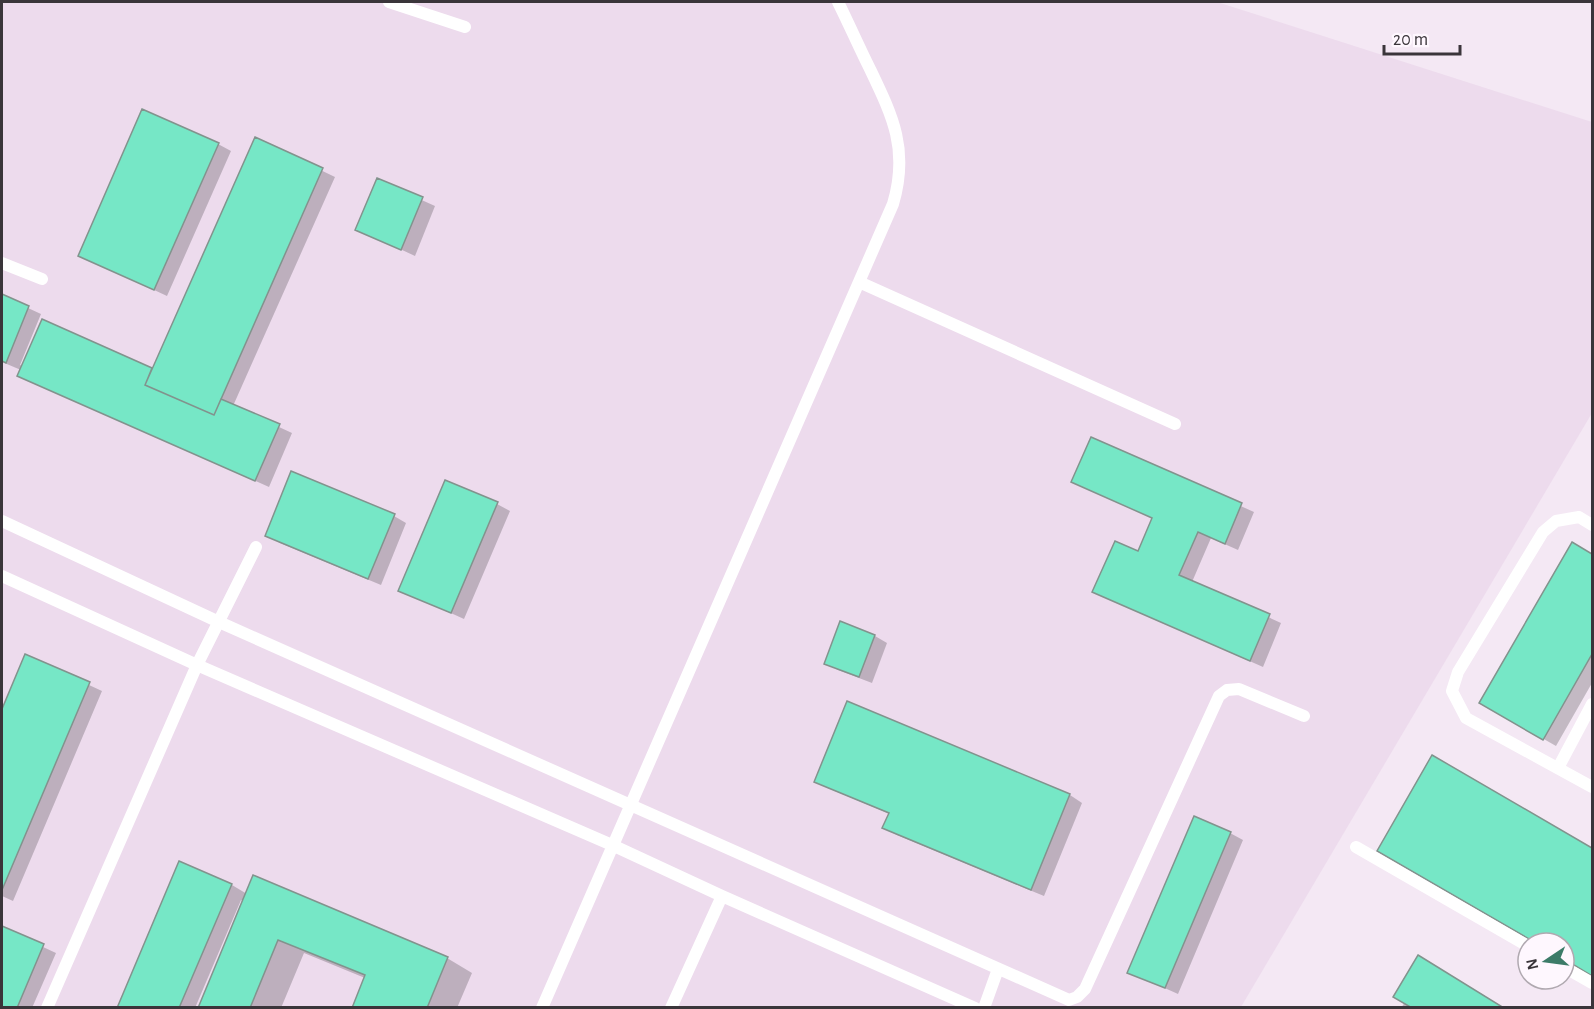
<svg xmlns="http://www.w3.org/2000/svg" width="1594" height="1009" viewBox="0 0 1594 1009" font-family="'Alegreya Sans',sans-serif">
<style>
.built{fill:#eddbed}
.shadow{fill:#0003}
.building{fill:#76e7c6;stroke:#82938d;stroke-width:1.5}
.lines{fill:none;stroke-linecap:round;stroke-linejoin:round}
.lane{stroke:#fff;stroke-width:12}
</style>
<rect width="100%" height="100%" fill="#f4e8f4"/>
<path class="built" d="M2 2H1217L1592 122V413L1241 1007 2 1008Z"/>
<path class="shadow" d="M256 139 335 177 233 406 292 433 269 487 32 382 19 375 21 370 2 362V296L41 314 20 365 23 366 42 321 152 370Z
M218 144 231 151 167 296 79 255Z
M377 180 435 206 415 256 357 229Z
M1091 439 1254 512 1238 550 1211 538 1192 582 1281 623 1263 667 1094 592 1138 553 1153 518 1073 481Z
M497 504 510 511 464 619 400 590Z
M394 516 406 523 381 585 280 543 267 535Z
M1573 544 1592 555V683L1556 746 1481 703Z
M841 623 875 636 887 643 872 683 838 670 826 663Z
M26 656 102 691 13 901 2 896V713Z
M848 703 1070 795 1082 803 1044 896 897 835 884 828 890 814 828 788 816 781Z
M1433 757 1592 849V974L1564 957V943H1539Z
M1230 833 1243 840 1178 994 1129 972Z
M180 863 232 885 247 894 447 958 472 973 457 1008H353L365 978 304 953 281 1008H200L244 901 241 900 195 1008H118Z
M2 928 56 953 32 1008H2Z
M1405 1002 1502 1008H1401Z"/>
<path class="building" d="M142 109 219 143 154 290 78 256Z
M255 137 323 168 214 415 145 385Z
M377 178 423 197 401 250 355 230Z
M2 294 29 306 6 363 2 361Z
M42 319 152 368 145 385 214 415 221 399 280 424 255 481 17 376Z
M1091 437 1242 503 1225 544 1198 532 1179 575 1270 614 1250 661 1092 592 1115 541 1138 551 1152 518 1071 482Z
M291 471 395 514 368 579 265 536Z
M445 480 498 502 451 613 398 591Z
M1572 542 1592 554V654L1543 740 1479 703Z
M840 621 875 635 859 677 824 664Z
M25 654 90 682 2 890V709Z
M847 701 1070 794 1031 890 882 828 889 813 814 782Z
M1432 755 1592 848V976L1564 959V943H1536L1377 851Z
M1194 816 1231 832 1165 988 1127 973Z
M179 861 232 884 179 1008H117Z
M253 875 448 957 427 1008H352L365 975 278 940 250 1008H198Z
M2 926 44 944 17 1008H2Z
M1418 955 1504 1008H1412L1393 997Z"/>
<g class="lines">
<path class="lane" d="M389 2 465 27
M2 263 42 279
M859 282 1175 424
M2 521 219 622 1069 1000 1077 997 1085 989 1219 696 1227 690 1239 689 1304 716
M1592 525 1579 517 1556 521 1543 532 1458 672 1452 691 1466 718 1592 787
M2 576 197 665 612 845 722 896 975 1008
M1558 768 1592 704
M1356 847 1528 946
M1564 967 1592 983
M47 1008 197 665 256 547
M542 1008 893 204C909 150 893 117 870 69 859 47 849 24 838 2
M671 1008 722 896
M984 1008 998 969"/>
</g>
<rect width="1594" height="1009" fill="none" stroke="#3a353a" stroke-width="6"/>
<g transform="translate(1546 961) rotate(257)"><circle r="28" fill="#fef7fe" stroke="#b0a9b0" stroke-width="1.5"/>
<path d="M0-4.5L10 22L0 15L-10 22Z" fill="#3c7b68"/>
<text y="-9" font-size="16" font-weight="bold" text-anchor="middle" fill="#3a353a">N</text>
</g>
<path d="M1384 45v9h76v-9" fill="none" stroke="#3a353a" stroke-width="3"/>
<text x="1393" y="45" font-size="18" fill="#3a353a" stroke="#fef7fe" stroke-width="4.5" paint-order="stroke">20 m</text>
</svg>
